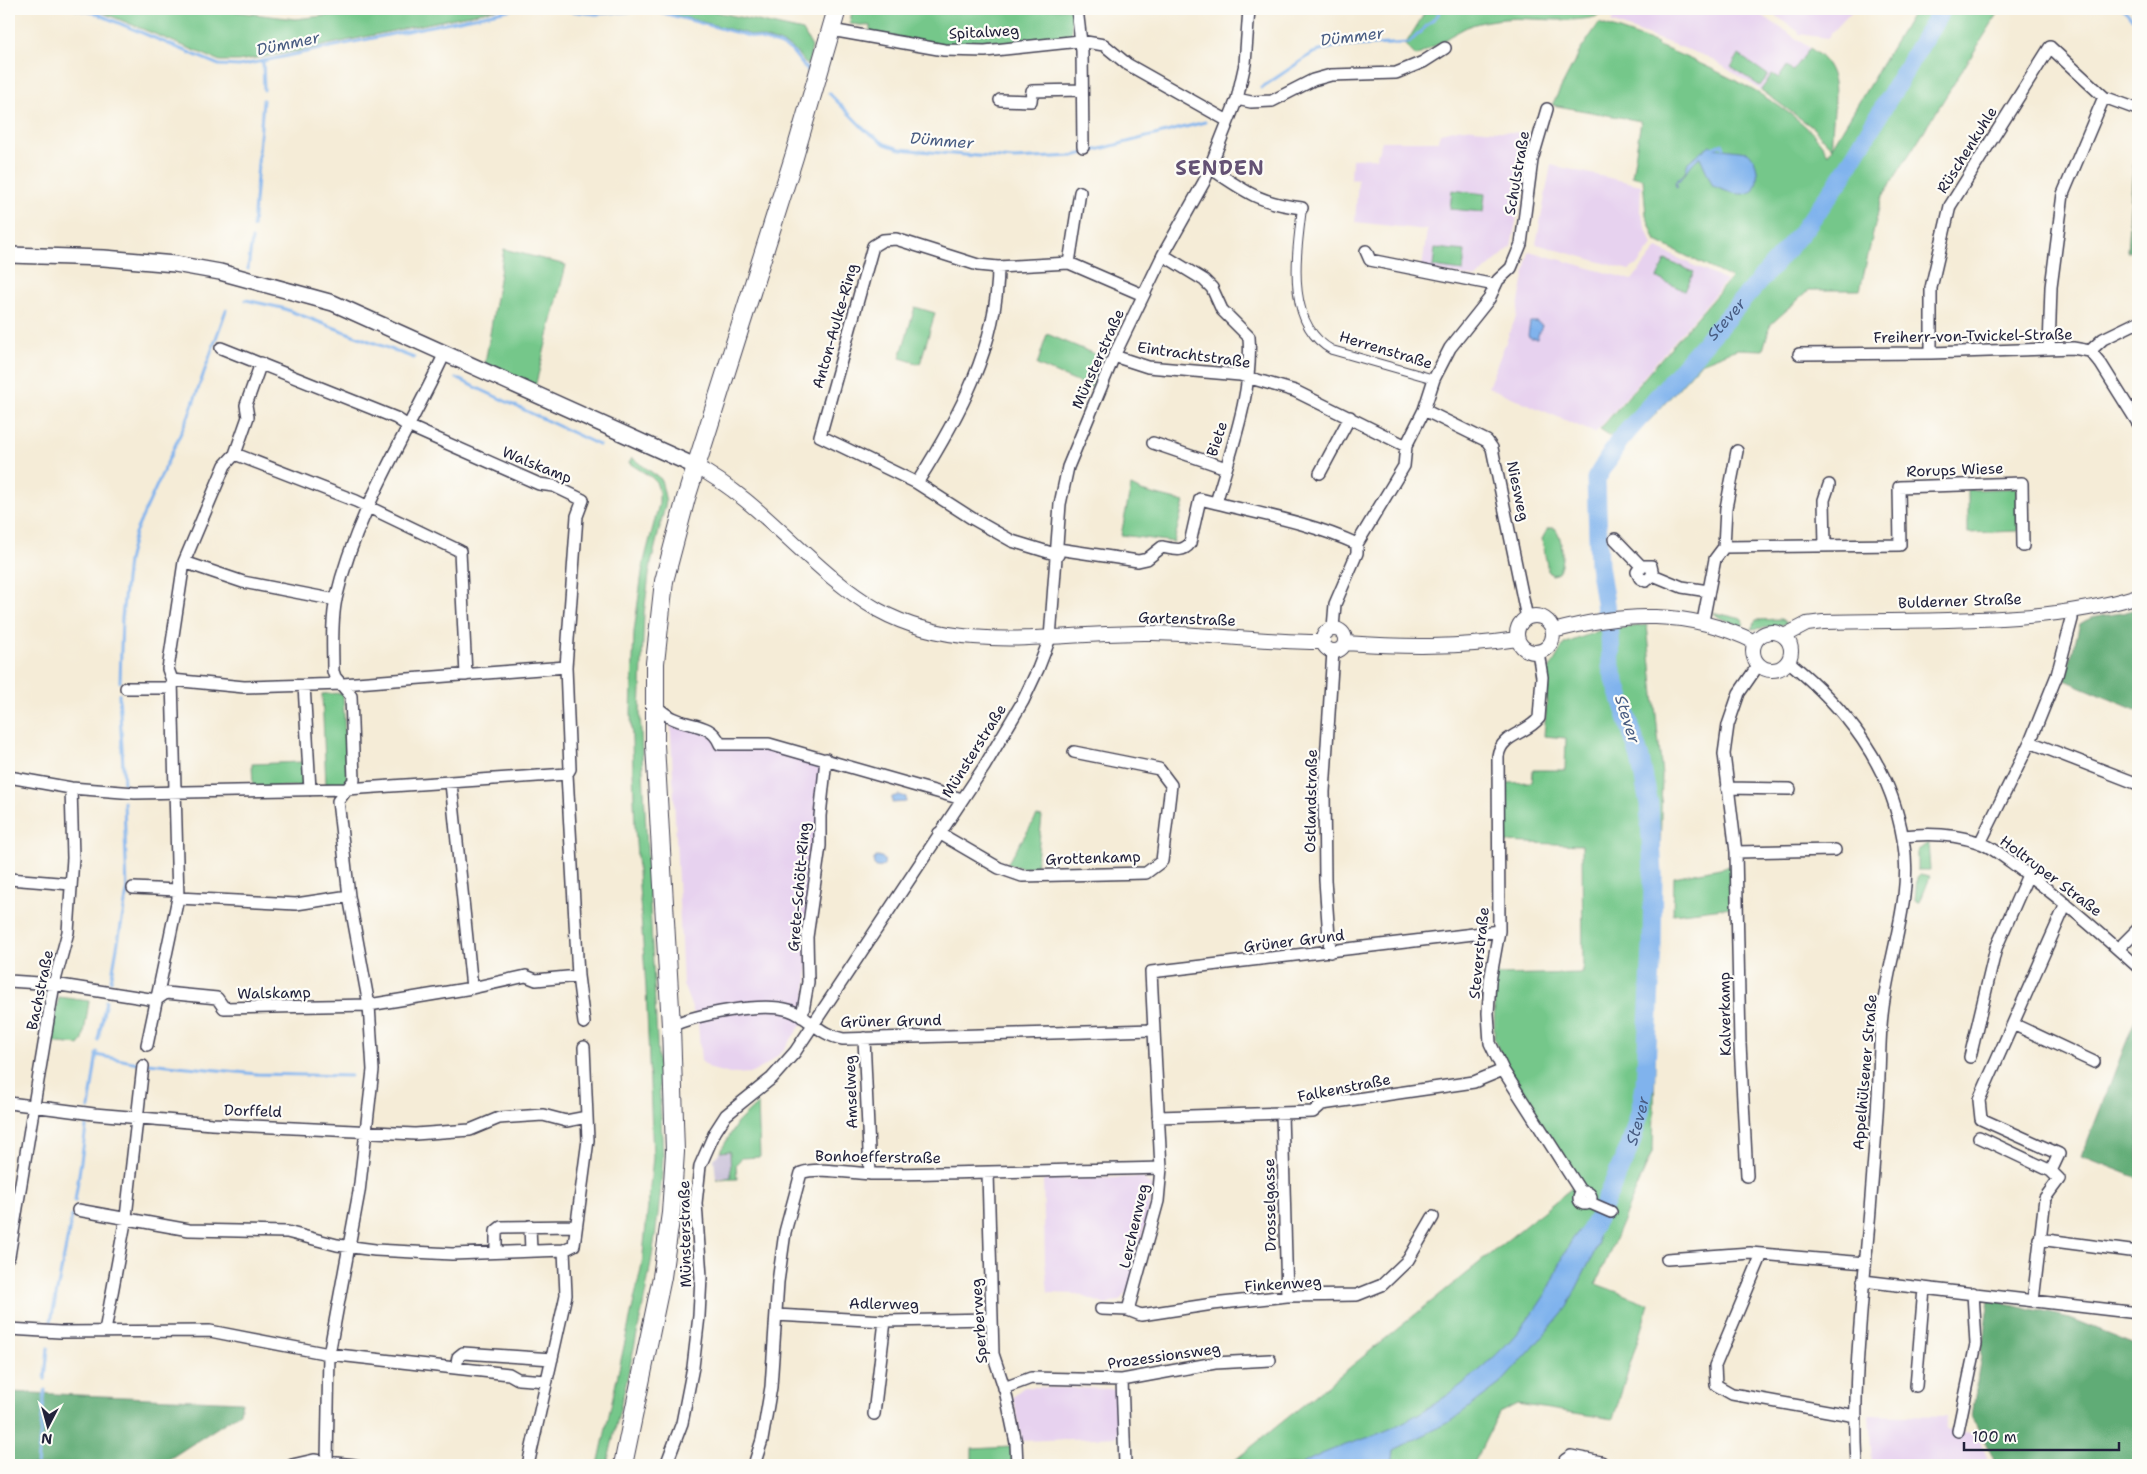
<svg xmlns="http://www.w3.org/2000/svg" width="2147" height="1474" viewBox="0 0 2147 1474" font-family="'Shantell Sans',sans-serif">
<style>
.built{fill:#e7d2ef}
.industrial{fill:#c8bfd8}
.green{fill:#75c78a;stroke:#4c7462}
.forest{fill:#60ac76;stroke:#416758}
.water{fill:#80b3ed;stroke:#516a94}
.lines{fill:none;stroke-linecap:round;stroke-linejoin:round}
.stream{stroke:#80b3ed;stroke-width:3}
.river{stroke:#80b3ed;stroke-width:19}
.pedestrian-casing{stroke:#424052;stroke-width:10}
.minor-casing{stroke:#424052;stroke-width:14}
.tertiary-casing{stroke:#424052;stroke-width:16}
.secondary-casing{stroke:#424052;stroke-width:18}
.primary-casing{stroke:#424052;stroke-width:20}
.pedestrian{stroke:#fff;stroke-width:8}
.minor{stroke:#fff;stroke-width:11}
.tertiary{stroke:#fff;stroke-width:14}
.secondary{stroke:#fff;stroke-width:15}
.primary{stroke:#fff;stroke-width:18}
.labels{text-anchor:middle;stroke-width:4.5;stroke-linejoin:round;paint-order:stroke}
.street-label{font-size:15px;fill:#22223b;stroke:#fdfcf7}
.water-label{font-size:16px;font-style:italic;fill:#485c82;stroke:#fdfcf7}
.district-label{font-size:20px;font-weight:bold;letter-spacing:1px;fill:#645274;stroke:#fdfcf7}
</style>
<rect width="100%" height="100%" fill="#fdfcf7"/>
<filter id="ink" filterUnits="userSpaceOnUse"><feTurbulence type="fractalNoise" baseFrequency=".02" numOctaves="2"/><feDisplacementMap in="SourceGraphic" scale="10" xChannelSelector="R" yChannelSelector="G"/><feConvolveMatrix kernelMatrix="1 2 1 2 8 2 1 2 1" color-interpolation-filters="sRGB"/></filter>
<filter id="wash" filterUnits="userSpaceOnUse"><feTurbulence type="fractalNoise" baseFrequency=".0096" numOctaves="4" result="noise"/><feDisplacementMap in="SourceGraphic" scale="20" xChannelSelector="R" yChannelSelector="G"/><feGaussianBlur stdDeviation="1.12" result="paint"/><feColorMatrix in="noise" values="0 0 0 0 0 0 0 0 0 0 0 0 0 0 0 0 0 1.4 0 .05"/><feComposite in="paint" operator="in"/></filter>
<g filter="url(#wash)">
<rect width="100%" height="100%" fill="#f5ecd7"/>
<path class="built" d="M1621 9H1753L1810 48 1793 71 1779 78 1772 74 1761 90 1708 57 1611 22Z
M1766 9H1854L1827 38 1799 34V32Z
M1462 128 1533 134 1511 247 1476 278 1422 268 1427 230 1355 222 1358 180 1351 179 1352 159 1376 158 1382 141H1438L1440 133Z
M1551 165 1641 185 1640 211 1652 245 1638 264 1629 270 1536 244Z
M1657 248 1726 281 1595 433 1488 387 1516 317 1529 251 1632 280Z
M670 714 700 724 720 745 769 746 823 760 804 1021 783 1051 765 1066 752 1073 730 1074 711 1069 701 1061 698 1024 683 984Z
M1142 1177 1154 1188 1130 1287 1120 1300 1106 1305 1077 1294 1048 1293 1045 1260 1043 1180Z
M1024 1387 1116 1389 1118 1437 1022 1441 1013 1396Z
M1869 1415 1947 1417 1945 1430 1977 1435 1987 1457 1986 1465H1872Z"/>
<path class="industrial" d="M730 1151 731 1177 716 1178 714 1159 720 1152Z"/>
<path class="green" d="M94 9H227L238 12 295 19 386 9H497L298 51 238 61H220Z
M568 9H649L596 12Z
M653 9H703L803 31 812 47 808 66 792 48 779 42Z
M852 9H1071L1072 37 989 46 941 44 870 33V26L850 24Z
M1427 9H1610C1591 28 1531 16 1504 19 1492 20 1473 23 1463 29 1446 37 1433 49 1416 56L1405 45Z
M1915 9H2001L1881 199 1860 290H1809L1770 325 1763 350 1737 349 1701 363 1649 421 1621 443 1600 429 1731 278 1656 241 1646 215 1643 179 1632 176 1641 121 1552 105 1580 51 1599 23 1657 43 1656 45C1704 64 1804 107 1828 154L1832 148 1812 127 1761 90 1772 74 1779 78 1787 66 1793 71 1810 48C1849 73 1830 109 1832 147Z
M1739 55 1768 75 1760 86 1731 67Z
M1452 190 1485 194 1483 212 1450 209Z
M1435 248 1465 251 1463 271 1433 267Z
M504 249 566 265 535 387 485 364Z
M1665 260 1694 272 1685 291 1657 278Z
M915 307 935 313 920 364 900 358Z
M1047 334 1102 357 1103 362 1091 388 1037 365Z
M632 458 661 479 666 502 650 568 644 613 640 713 663 1156C658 1261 630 1363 607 1465H598L642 1264 653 1157 646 988 635 828 631 712 634 632 643 565 659 504V491L656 482 651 477 629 463Z
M1131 486 1141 491 1184 502 1174 542 1121 535Z
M2017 488 2018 531 1968 533V490Z
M1548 528H1555C1563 538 1565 563 1557 574L1552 575 1548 571 1542 539Z
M1712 612 1742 619 1744 623 1742 626 1720 618Z
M1781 619 1787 623 1775 627 1751 629 1756 620Z
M1647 625 1662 775 1653 1150 1596 1284 1649 1304 1613 1419 1517 1404 1499 1413 1473 1465H1229L1578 1183 1508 1071 1494 1039 1495 975 1583 973 1582 845 1504 842 1506 783 1532 782 1533 770H1565L1566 738 1544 736 1549 670 1564 644 1598 631Z
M343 693 347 782 345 784 326 785 322 694Z
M302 762 303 786 253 788 252 764Z
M1037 816 1042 817 1036 868H1022L1007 864Z
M1928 843 1930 870H1917V851Z
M1730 866 1732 907 1673 914 1674 877Z
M1920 875 1930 877 1920 902 1915 901 1917 877Z
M59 997 89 1001 83 1040 79 1045 48 1042Z
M758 1103 760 1157 742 1158 736 1164 737 1179 716 1180 731 1177 730 1151 720 1152 737 1123Z
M1011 1447 1012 1465H972V1449Z"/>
<path class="forest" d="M2138 148V251L2127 252 2134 153Z
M2138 608V711L2065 680 2080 624C2096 612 2120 617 2138 608Z
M2138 1012V1178L2082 1156Z
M1989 1299 2070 1318 2138 1345V1465H1997L1972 1417Z
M9 1392 242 1402 240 1413 160 1465H9Z"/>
<path class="water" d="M1710 145 1714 148 1748 152C1758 161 1760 178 1754 190 1742 199 1726 191 1713 186L1700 157C1688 165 1688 174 1676 183L1678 187 1676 188 1675 182 1685 173 1688 162Z
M1530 322H1536L1542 325 1537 338H1531L1528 336Z
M9 461C16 472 15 475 9 486Z
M899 795 906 797V802L892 803V797Z
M873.5 862a5.5 5.5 0 1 1 11 0a5.5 5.5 0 1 1-11 0Z
M1590 1216 1603 1222 1598 1235V1245L1567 1307 1532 1349 1501 1383 1448 1423 1394 1450 1392 1465H1366L1363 1461 1353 1465H1301C1329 1447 1362 1442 1392 1428 1453 1398 1509 1352 1545 1295 1556 1278 1561 1257 1572 1240 1578 1231 1584 1227 1590 1216Z"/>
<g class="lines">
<path class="stream" d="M9 9H17
M75 9 95 13 219 65 239 66 513 9
M553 9 596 14 652 10 779 44 791 50 807 70
M2123 9 2138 23
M263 60 264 90
M1261 88 1313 53 1334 47 1409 43 1438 15 1440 9
M829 93 864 129 885 144 900 149 941 153 1014 159 1073 156 1205 122
M1709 149 1723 144 1724 148
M253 227 263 100
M248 269 252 239
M246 300 282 308 414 358
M456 378 599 445
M120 682 122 618 128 561 135 533 189 415 226 310
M119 694 124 784
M111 981 127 892 124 802
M98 1040 106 1001
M96 1055 138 1063
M148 1063 257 1074 351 1076
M89 1108 97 1052
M75 1201 87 1121
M51 1321 72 1216
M45 1379 48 1348
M37 1465 45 1390"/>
<path class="river" id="s1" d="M1584 1241 1597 1219 1630 1146 1640 1112 1645 1086 1652 947 1653 875 1649 804 1640 758 1611 667 1610 635 1599 565 1596 479 1619 441 1801 233 1840 180 1942 9"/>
</g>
</g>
<g filter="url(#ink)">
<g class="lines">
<defs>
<path id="pedestrian" d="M1302 208C1297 252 1284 324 1332 350L1434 379"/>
<path id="minor" d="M1077 9 1082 51 1083 147
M831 30 944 50 985 51 1080 41 1104 45 1127 64 1228 121
M1237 99 1251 102 1272 101 1313 80 1331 75 1396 73 1423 62 1445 48
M1000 100 1031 101 1032 91 1082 90
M1210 168C1245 191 1258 203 1302 208
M1366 251 1370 260 1495 285
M1069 263 1080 192
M998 267 1069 263 1143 295
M221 348 396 418 408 426 539 484 554 486 583 500 577 516 566 667 570 769 567 774 578 976 584 1023
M2049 349 2051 287 2063 194 2104 97
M2090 351 2103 339 2138 322
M1931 353V288L1950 206 2050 47 2104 97 2134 108
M1799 354 1931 353 2073 348 2090 351 2101 364 2138 423
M1114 356 1148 367 1240 375 1295 391 1406 446
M1424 410 1487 441 1492 448 1527 618
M1153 443 1226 468
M235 454 356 501 460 551 466 675
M1320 473 1350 417
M917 483C958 418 998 346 998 267L978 265 896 239 883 240 873 246 820 436 917 483 973 519 1012 541 1058 555
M1216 503C1265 515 1311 523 1357 544
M1615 539 1641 566H1651L1653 575 1682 587 1708 591
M1825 546 1824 500 1829 485
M1724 547 1900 545 1899 487 2022 483 2023 546
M1058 549 1138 561 1147 559 1162 547C1173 549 1183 553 1190 543L1200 499 1216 503C1231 449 1253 394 1249 337L1222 310 1212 288 1204 280 1163 255
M184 562 243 582 336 600
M1641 566 1637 572 1640 578 1646 581 1653 575
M1703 621 1715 559 1724 547 1726 508 1737 451
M1333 628 1335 604 1357 553V544L1404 466 1406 446 1424 410 1434 379 1450 348 1489 299 1498 280 1511 268 1521 244 1532 160 1547 109
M1538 652 1542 677 1539 718C1527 734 1501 734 1498 756L1499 931 1490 981 1488 1013 1490 1043 1503 1070 1581 1192
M1788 661C1846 708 1890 764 1903 839 1914 898 1888 956 1882 1015 1879 1042 1880 1069 1878 1096 1876 1134 1873 1172 1870 1210 1863 1296 1852 1380 1857 1465
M172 680 244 687 343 684 566 667
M304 685 310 790
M126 688H172
M655 706C661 710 666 715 672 718 690 727 712 723 720 744H769L962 799
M2030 742 2138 784
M9 777 71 788 135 793 347 789 567 774
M451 783 472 988
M1727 788 1790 789
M939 833 999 868 1022 876 1146 873 1162 861 1171 785 1159 769 1074 752
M1903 836C1928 833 1954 834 1978 842 1995 848 2009 861 2023 871 2064 901 2101 934 2138 967
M1980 843 2030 742 2057 675 2072 619V610
M1736 852 1835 850
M9 879 71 884
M133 888 177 890
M178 898 296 904 349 896
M2118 949 2138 929
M1330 952 1325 880 1324 792 1333 651
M9 981 54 984 156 1000 166 993 217 998 224 1008 369 1005 472 988 526 976 536 980 578 976
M802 1017 808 982 807 937 820 846V816L826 759
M2013 1024 2094 1062
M671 1026C697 1014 762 1002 789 1010 810 1017 819 1035 843 1039L1153 1030
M864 1038 870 1174
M147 1045 178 898 172 680 168 669 184 562 225 465 235 454 248 417 246 405 261 363
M1970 1057 1996 948 2028 875
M9 1103 94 1114 212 1124 415 1134 470 1130 499 1118 543 1115 566 1121 587 1117
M1282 1113 1287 1296
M1158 1117 1313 1112 1322 1104 1474 1082 1503 1070
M1979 1137 2051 1171 2059 1179 2045 1198 2033 1301
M2051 1171 2059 1154 1981 1119 1979 1100 2066 904
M988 1173 993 1354 1005 1390 1016 1443 1017 1465
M1747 1176 1740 1044 1736 852 1724 754 1728 725 1739 693 1759 664
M1579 1198a6 6 0 1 1 12 0a6 6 0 1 1-12 0Z
M1588 1202 1611 1212
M78 1210 189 1230 287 1232 337 1245 375 1250 452 1254 564 1250
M530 1226 531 1251
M2039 1239 2138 1252
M496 1252V1231L501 1227 576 1226
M1762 1254 1715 1366 1716 1385 1732 1394 1856 1416
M9 1256 54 984 68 932 73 858 71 788
M1667 1259 1750 1253 1865 1263
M1863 1281 2138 1313
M1101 1309 1128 1310 1141 1315 1213 1304 1287 1296 1357 1295 1382 1285 1408 1260 1433 1217
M1128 1310 1158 1201 1161 1168 1151 972 1499 931
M776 1315 885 1321 992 1319
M9 1329 60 1332 210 1331 329 1354 509 1374 518 1379 547 1381
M105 1331 126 1217 143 1066
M456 1368 458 1357 463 1353 552 1359
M1122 1380 1125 1465
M1916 1386 1924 1288
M1004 1388 1031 1378 1122 1380 1215 1363 1270 1360
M874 1414 885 1321
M1958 1431 1976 1344 1973 1293
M292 1465 314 1460 327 1462
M355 1465 327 1462 329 1354 359 1192 373 1070 369 1005 349 896 338 801 354 780 351 696 335 677 333 671C333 648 331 622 336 599 356 511 407 435 444 355
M528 1465 566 1295 564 1250 574 1245 588 1140 584 1047
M666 1465 682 1423 693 1367 699 1316 701 1277 696 1203 700 1166 715 1132 726 1115 772 1078 795 1052 984 767 1023 701 1038 669 1050 638 1060 504 1068 467 1114 356 1163 255 1204 182 1237 99 1245 64 1249 9
M754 1465 762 1440 771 1387 778 1282 785 1232 801 1173C817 1166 855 1174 873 1174 969 1173 1065 1170 1161 1168
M1564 1465 1565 1460 1571 1456 1601 1462V1465"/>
<path id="tertiary" d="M695 466C765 503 810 571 878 610 963 657 1061 631 1153 633 1209 634 1266 642 1322 642
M1517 634a18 18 0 1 1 36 0a18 18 0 1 1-36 0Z
M1323 640a11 11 0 1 1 22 0a11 11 0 1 1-22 0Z
M1553 631C1623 612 1689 609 1755 642
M1753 651a19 19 0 1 1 38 0a19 19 0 1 1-38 0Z
M1784 636 1807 624 1823 622C1924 619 2041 626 2138 596
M1345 643C1403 647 1459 648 1517 639"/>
<path id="secondary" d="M9 255 104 258 175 264 220 272 333 303 695 466"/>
<path id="primary" d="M623 1465 662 1277 671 1213 675 1152 671 1026 655 745V663L664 581 686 498 794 157 837 9"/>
</defs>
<use href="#pedestrian" class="pedestrian-casing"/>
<use href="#minor" class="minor-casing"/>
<use href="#tertiary" class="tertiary-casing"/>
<use href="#secondary" class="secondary-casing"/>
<use href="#primary" class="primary-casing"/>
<use href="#pedestrian" class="pedestrian"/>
<use href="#minor" class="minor"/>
<use href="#tertiary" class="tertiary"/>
<use href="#secondary" class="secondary"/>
<use href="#primary" class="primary"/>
</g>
</g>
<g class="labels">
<g class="street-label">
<text transform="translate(984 32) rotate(-3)" y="5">Spitalweg</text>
<text transform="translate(1967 150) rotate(-58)" y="5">Rüschenkuhle</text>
<text transform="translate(1517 173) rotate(-80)" y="5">Schulstraße</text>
<text transform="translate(835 326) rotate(-74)" y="5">Anton-Aulke-Ring</text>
<text transform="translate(1973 336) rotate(-1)" y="5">Freiherr-von-Twickel-Straße</text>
<text transform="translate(1386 350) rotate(17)" y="5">Herrenstraße</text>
<text transform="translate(1194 355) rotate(8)" y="5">Eintrachtstraße</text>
<text transform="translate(1098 359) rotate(-66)" y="5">Münsterstraße</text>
<text transform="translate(1217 439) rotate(-72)" y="5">Biete</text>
<text transform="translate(537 465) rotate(22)" y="5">Walskamp</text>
<text transform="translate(1955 470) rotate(-2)" y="5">Rorups Wiese</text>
<text transform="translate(1518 491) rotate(78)" y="5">Niesweg</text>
<text transform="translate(1960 601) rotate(-2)" y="5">Bulderner Straße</text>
<text transform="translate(1187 619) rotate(2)" y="5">Gartenstraße</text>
<text transform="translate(974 751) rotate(-58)" y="5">Münsterstraße</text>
<text transform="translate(1311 801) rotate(-89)" y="5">Ostlandstraße</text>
<text transform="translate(1093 858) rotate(-2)" y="5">Grottenkamp</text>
<text transform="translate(2051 876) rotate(37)" y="5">Holtruper Straße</text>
<text transform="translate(799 887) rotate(-85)" y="5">Grete-Schött-Ring</text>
<text transform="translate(1294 941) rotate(-7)" y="5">Grüner Grund</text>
<text transform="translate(1479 953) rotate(-84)" y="5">Steverstraße</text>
<text transform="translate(40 990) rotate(-78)" y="5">Bachstraße</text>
<text transform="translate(274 993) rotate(-1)" y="5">Walskamp</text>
<text transform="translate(1725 1014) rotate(-91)" y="5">Kalverkamp</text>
<text transform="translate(891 1021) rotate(-1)" y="5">Grüner Grund</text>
<text transform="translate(1865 1072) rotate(-85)" y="5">Appelhülsener Straße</text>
<text transform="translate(1344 1088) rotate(-11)" y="5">Falkenstraße</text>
<text transform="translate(851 1092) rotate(-92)" y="5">Amselweg</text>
<text transform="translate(253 1111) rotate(2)" y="5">Dorffeld</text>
<text transform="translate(878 1157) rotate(1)" y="5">Bonhoefferstraße</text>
<text transform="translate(1270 1205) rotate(-91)" y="5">Drosselgasse</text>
<text transform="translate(1134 1226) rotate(-77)" y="5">Lerchenweg</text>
<text transform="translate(685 1234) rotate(-91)" y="5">Münsterstraße</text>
<text transform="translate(1283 1284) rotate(-4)" y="5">Finkenweg</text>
<text transform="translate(884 1304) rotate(1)" y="5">Adlerweg</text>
<text transform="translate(979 1321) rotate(-94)" y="5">Sperberweg</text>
<text transform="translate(1164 1356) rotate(-8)" y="5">Prozessionsweg</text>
</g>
<g class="water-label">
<text transform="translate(1352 36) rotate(-7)" y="6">Dümmer</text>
<text transform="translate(288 43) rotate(-12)" y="6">Dümmer</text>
<text transform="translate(942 140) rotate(5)" y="6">Dümmer</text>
<text dy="6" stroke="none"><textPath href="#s1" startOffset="988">Stever</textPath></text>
<text transform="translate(1628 719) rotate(72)" y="6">Stever</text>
<text dy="6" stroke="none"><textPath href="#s1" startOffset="132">Stever</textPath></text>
</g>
<g class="district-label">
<text x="1220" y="175">SENDEN</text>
</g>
</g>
<rect width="2147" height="1474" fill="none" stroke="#fdfcf7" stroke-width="30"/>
<g transform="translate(48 1426) rotate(186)" stroke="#fdfcf7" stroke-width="4" paint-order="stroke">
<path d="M0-4L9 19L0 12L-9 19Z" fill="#22223b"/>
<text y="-8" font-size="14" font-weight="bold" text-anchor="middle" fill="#22223b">N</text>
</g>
<path d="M1964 1442v8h155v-8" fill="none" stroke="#22223b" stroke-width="2.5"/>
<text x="1972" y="1442" font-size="15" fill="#22223b" stroke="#fdfcf7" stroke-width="4" paint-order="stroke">100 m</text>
</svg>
